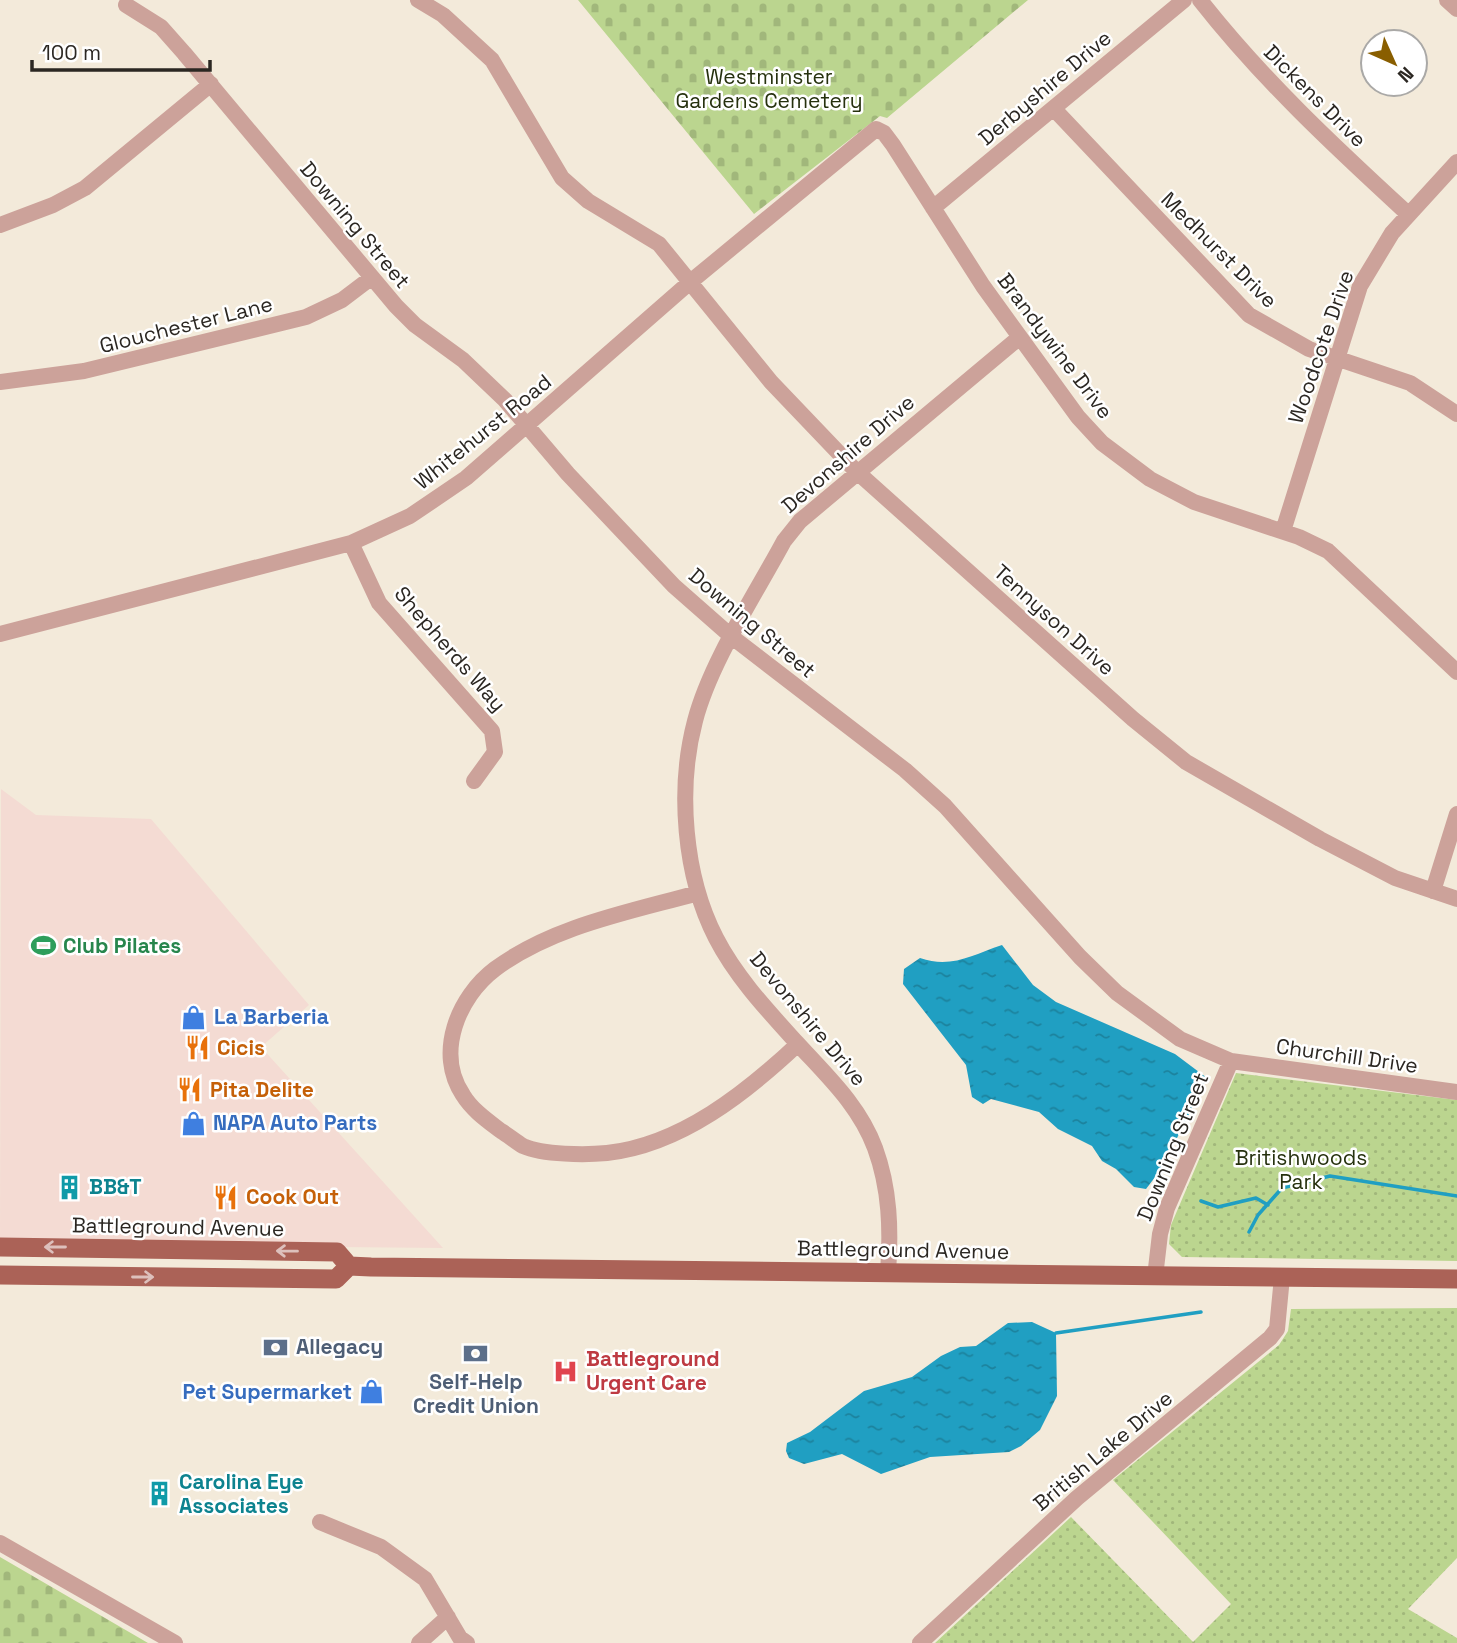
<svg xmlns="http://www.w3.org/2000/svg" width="1457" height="1643" viewBox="0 0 1457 1643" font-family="'Space Grotesk',sans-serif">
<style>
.commercial{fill:#f4dbd3}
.cemetery{fill:url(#cemetery-stones)}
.park{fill:url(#park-dots)}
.water{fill:url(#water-ripples)}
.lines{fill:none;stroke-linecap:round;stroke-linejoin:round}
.stream{stroke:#209fc2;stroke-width:3.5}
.minor{stroke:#cca29a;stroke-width:16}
.major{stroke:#ab6257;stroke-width:19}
.oneway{stroke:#ddc0bc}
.labels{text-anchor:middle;stroke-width:5;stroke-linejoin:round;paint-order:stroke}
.park-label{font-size:21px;fill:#26310e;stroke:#fff}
.street-label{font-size:21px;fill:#2b2722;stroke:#fff}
.leisure-label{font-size:21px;font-weight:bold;fill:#27864d;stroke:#fff;text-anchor:start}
.shop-label{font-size:21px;font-weight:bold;fill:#366cbe;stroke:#fff;text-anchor:start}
.food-label{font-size:21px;font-weight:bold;fill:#c56008;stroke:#fff;text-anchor:start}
.culture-label{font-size:21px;font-weight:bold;fill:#0d838f;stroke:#fff;text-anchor:start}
.service-label{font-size:21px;font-weight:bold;fill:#4e5e75;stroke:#fff;text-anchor:start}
.health-label{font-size:21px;font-weight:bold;fill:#be3a42;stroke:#fff;text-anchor:start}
</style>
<defs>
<pattern id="cemetery-stones" width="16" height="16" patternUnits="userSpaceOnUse" patternTransform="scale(1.75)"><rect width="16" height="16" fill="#bbd58f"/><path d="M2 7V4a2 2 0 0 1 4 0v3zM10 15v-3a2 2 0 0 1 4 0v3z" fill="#a1b77b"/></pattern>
<pattern id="park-dots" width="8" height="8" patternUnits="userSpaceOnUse" patternTransform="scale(1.75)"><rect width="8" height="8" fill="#bbd58f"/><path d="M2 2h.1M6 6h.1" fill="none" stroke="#a1b77b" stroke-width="1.8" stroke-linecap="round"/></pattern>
<pattern id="water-ripples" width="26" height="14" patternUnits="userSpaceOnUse" patternTransform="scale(1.75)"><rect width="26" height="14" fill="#209fc2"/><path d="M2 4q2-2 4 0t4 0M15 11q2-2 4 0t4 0" fill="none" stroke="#1c829d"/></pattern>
</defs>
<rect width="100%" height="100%" fill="#f3eada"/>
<path class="commercial" d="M1 789 36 815 151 819 309 1005 261 1047 443 1248 0 1244Z"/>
<path class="cemetery" d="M578 0H1028L887 118 880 116 754 214Z
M0 1557 148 1643H0Z"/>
<path class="park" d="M1236 1073 1457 1100V1261L1182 1257 1169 1244 1171 1225Z
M1457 1308V1558L1408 1609 1457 1638V1643H935L1071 1517 1193 1642 1231 1604 1113 1480 1279 1345 1288 1331 1291 1309Z"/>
<path class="water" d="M1002 945 1033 985 1056 1002 1175 1054 1207 1078 1162 1168 1146 1189 1134 1187 1116 1169 1102 1161 1092 1146 1058 1129 1039 1112 991 1099 983 1104 972 1097 966 1065 903 984 904 969 920 958C951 969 972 955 1002 945Z
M1032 1322 1056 1333 1057 1396 1040 1430 1021 1446 1009 1452 930 1457 881 1474 842 1454 804 1464 789 1458 786 1451 787 1443 810 1432 864 1391 912 1377 941 1356 960 1347 976 1346 1008 1323Z"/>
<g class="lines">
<path class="stream" d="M1201 1201 1218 1207 1256 1198 1268 1205
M1249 1232 1258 1215 1282 1188 1330 1176 1457 1196
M1056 1333 1201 1312"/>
<path class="minor" d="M418 0 443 15 492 60 562 178 588 201 659 244 771 382 856 471 1133 719 1186 762 1320 839 1395 878 1457 899
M1200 0C1262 79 1334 146 1408 214
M1447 0 1457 9
M126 5 161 27 184 53 396 306 415 325 463 360 505 400 568 474 674 586 732 637 905 770 945 806 1080 957 1117 993 1180 1039 1231 1061 1457 1092
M1054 109 1249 315 1309 349 1410 383 1457 414
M933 208 1184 0
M0 225 53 205 85 188 211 84
M0 382 84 371 306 317 342 300 371 278
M1283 531 1360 286 1392 233 1457 162
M351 543 379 603 492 731 495 752 474 781
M0 634 351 543 410 516 466 478 689 283 876 129 884 133 893 145 983 286 1078 417 1102 443 1150 479 1194 502 1299 537 1328 551 1457 672
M1433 891 1457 814
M698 893C630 912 553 926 495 969 458 997 435 1053 463 1095 472 1110 488 1121 501 1131 508 1135 516 1142 523 1146 543 1155 586 1155 607 1153 681 1145 747 1092 798 1044
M888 1273C891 1230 890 1189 875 1148 859 1105 827 1076 797 1043 768 1011 736 977 716 938 684 876 677 789 695 721 710 663 755 595 784 541L800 521 1020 337
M1155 1277 1160 1234 1167 1208 1231 1061
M320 1522 381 1547 425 1579 460 1638 467 1643
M0 1543 175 1643
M419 1643 448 1617
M920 1643 1077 1498 1270 1338 1277 1329 1282 1277"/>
<path class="major" d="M0 1247 337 1252 349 1266 371 1267 1457 1279
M0 1275 336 1279 349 1266"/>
</g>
<defs><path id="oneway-shaft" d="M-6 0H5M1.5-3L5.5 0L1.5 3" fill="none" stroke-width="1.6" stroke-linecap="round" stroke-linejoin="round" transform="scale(1.75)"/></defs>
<g class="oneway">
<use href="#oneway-shaft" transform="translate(55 1247) rotate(-180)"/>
<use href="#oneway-shaft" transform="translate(287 1251) rotate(-179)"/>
<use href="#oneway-shaft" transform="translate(143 1277)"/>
</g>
<defs>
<symbol id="stadium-bare" viewBox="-9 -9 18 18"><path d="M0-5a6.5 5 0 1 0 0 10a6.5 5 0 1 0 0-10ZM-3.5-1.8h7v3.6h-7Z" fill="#2e9e5b" stroke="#fff" stroke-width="2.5" paint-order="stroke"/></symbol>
<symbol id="shop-bare" viewBox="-9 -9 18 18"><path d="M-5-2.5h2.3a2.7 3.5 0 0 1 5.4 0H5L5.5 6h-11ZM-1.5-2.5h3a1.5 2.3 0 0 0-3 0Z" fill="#3f7fe0" stroke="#fff" stroke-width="2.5" paint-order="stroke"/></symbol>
<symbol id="restaurant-bare" viewBox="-9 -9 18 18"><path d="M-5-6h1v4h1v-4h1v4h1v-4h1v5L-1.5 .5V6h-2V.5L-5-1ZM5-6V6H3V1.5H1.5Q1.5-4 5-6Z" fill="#e8710a" stroke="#fff" stroke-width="2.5" paint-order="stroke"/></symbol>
<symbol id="building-bare" viewBox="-9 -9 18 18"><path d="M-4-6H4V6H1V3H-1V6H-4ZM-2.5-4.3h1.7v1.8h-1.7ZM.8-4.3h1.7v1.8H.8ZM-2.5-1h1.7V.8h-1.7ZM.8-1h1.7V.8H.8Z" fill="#0f9aa8" stroke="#fff" stroke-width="2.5" paint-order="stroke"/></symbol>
<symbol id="bank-bare" viewBox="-9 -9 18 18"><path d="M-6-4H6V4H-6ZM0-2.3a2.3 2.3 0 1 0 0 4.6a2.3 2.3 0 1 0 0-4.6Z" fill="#5c6f8a" stroke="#fff" stroke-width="2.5" paint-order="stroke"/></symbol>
<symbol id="hospital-bare" viewBox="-9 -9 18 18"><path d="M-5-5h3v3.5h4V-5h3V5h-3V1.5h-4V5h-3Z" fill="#e0444e" stroke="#fff" stroke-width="2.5" paint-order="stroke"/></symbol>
</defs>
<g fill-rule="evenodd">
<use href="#stadium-bare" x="26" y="928" width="35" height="35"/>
<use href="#shop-bare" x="176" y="1000" width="35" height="35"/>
<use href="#restaurant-bare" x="180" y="1030" width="35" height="35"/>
<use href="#restaurant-bare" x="172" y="1072" width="35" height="35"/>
<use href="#shop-bare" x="176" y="1106" width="35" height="35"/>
<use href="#building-bare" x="52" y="1170" width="35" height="35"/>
<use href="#restaurant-bare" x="208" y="1180" width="35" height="35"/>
<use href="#bank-bare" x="258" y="1330" width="35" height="35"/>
<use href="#bank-bare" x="458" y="1336" width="35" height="35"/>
<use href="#hospital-bare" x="548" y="1354" width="35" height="35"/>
<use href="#shop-bare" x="354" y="1374" width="35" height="35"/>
<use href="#building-bare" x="142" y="1476" width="35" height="35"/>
</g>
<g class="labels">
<g class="park-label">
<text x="769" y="84">Westminster<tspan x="769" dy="24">Gardens Cemetery</tspan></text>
<text x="1301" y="1165">Britishwoods<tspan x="1301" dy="24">Park</tspan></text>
</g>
<g class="street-label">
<text transform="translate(1045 88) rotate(-40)" y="7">Derbyshire Drive</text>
<text transform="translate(1315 96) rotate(45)" y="7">Dickens Drive</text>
<text transform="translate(355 225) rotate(50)" y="7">Downing Street</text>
<text transform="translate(1219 250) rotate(45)" y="7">Medhurst Drive</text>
<text transform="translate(186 325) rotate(-14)" y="7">Glouchester Lane</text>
<text transform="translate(1055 346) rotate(53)" y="7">Brandywine Drive</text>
<text transform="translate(1321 347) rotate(-71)" y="7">Woodcote Drive</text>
<text transform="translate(483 432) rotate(-39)" y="7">Whitehurst Road</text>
<text transform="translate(848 454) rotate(-41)" y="7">Devonshire Drive</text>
<text transform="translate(1054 620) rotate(42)" y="7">Tennyson Drive</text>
<text transform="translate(752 623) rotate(40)" y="7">Downing Street</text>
<text transform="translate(450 649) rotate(49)" y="7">Shepherds Way</text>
<text transform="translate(808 1019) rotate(50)" y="7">Devonshire Drive</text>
<text transform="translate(1347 1056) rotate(8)" y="7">Churchill Drive</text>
<text transform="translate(1173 1147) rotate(-68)" y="7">Downing Street</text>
<text transform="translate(178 1227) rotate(1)" y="7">Battleground Avenue</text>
<text transform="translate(903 1250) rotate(1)" y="7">Battleground Avenue</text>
<text transform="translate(1103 1451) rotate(-40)" y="7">British Lake Drive</text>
</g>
<g class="leisure-label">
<text x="63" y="953">Club Pilates</text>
</g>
<g class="shop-label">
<text x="214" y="1024">La Barberia</text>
<text x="213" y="1130">NAPA Auto Parts</text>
<text x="352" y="1399" text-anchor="end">Pet Supermarket</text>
</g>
<g class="food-label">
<text x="217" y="1055">Cicis</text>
<text x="210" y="1097">Pita Delite</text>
<text x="246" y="1204">Cook Out</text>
</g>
<g class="culture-label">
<text x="89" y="1194">BB&amp;T</text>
<text x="179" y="1489">Carolina Eye<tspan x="179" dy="24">Associates</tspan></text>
</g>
<g class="service-label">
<text x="296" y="1354">Allegacy</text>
<text x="476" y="1389" text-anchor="middle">Self-Help<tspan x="476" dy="24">Credit Union</tspan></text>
</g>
<g class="health-label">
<text x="586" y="1366">Battleground<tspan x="586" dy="24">Urgent Care</tspan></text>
</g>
</g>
<g transform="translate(1394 63) rotate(135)"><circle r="33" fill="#ffffff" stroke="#aaa9a7" stroke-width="2"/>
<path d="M0-5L12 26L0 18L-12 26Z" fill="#895e00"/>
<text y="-10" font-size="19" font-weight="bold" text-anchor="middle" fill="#2b2722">N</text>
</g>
<path d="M32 60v10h178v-10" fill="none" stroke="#2b2722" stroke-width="3.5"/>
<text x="42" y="60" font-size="21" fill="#2b2722" stroke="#ffffff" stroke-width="5" paint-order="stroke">100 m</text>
</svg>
